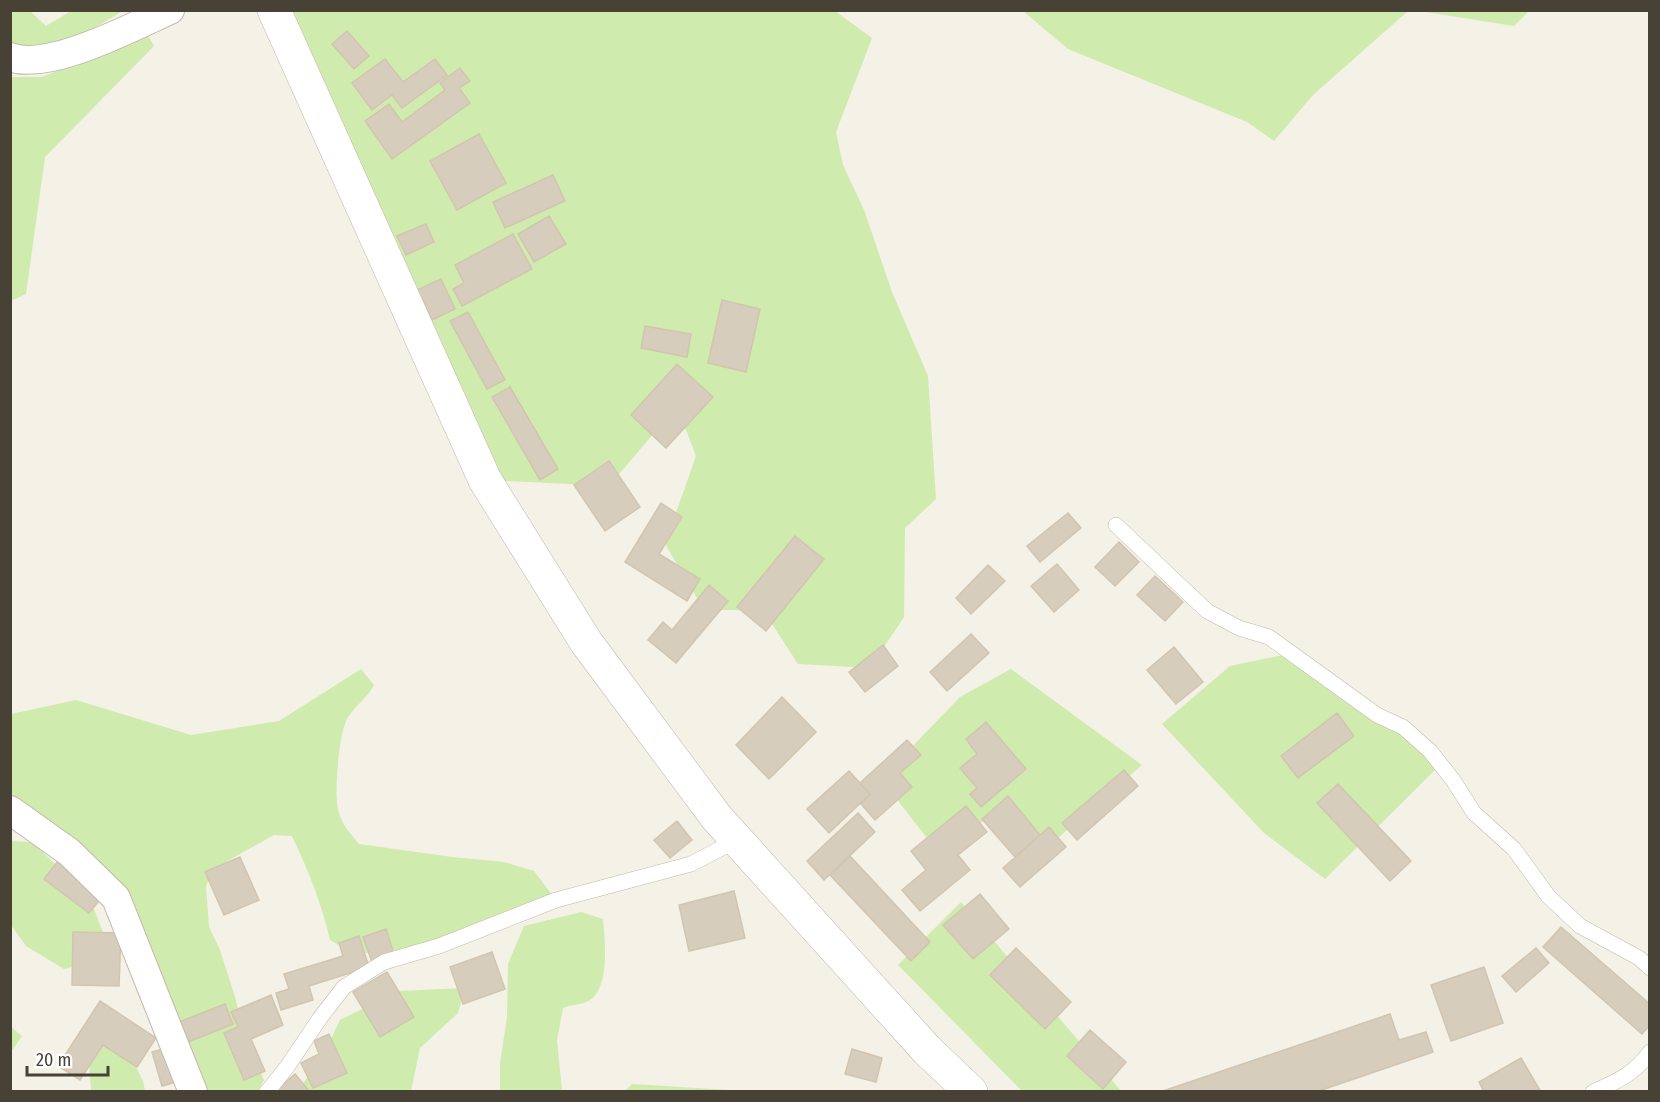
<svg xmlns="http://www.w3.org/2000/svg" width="1660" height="1102" viewBox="0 0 1660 1102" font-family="'Fira Sans Condensed',sans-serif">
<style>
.green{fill:#cfebae}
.building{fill:#d7cdbc;stroke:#d2c5af;stroke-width:1.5}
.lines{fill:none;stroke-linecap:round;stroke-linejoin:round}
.service-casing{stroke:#c1b9a9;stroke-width:16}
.minor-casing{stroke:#c1b9a9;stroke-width:30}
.tertiary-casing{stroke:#c1b9a9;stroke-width:34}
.service{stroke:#fff;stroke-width:15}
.minor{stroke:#fff;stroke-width:28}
.tertiary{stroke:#fff;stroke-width:33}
</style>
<rect width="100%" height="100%" fill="#f4f1e7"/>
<path class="green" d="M10 11H30L46 26 71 11H123L77 38 31 53 11 42Z
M274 11H835L872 38 836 132 843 165 864 210 892 292 928 376 936 499 905 528 904 617 870 668 798 664 763 610H704L665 544 696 456 677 406 609 486 485 480Z
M1023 11H1408L1313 95 1274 141 1247 122 1068 49Z
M1419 11H1529L1514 26Z
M147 34 154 46 45 157 26 294 11 301V77H42Z
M1288 654 1359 694 1437 768 1325 879 1264 833 1162 724 1230 666Z
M361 669 374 685C368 697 356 705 348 717 339 731 333 797 339 813 343 826 351 834 359 844L452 857 504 862 534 871 556 900 439 946 354 954 330 940C322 904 308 870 292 836L274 835 215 868 206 886 209 927 220 950 236 1000 244 1037 264 1080 258 1091H193L116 898 11 810V714L76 700 191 735 279 721Z
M1011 669 1142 765 1029 863 995 814 937 851 881 779 960 697Z
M10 841 32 842 89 896 109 948 94 962 64 969 26 946 11 925Z
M961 902 1121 1091H1022L898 965Z
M581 912 603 919C605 939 610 987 590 1000 583 1005 572 1004 563 1008L557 1040 562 1091H500V1064L507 1017 508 964 524 926Z
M465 988 458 1013 420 1048 411 1091 296 1092 320 1062 340 1020 398 991Z
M11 1027 22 1036 11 1052Z
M120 1036 143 1081 145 1091H91L88 1046Z
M632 1084 744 1091H745H625Z"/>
<path class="building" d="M347 31 369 56 354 69 332 44Z
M385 59 403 82 435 59 447 75 402 108 392 95 372 110 352 83Z
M460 68 470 81 459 88 470 103 392 159 365 121 389 104 402 122 445 90 440 83Z
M479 134 506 183 457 210 430 161Z
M553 175 565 201 505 228 493 202Z
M549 216 566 244 534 262 518 234Z
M426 224 434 242 406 255 397 236Z
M513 234 532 269 462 306 453 289 464 283 455 265Z
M441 279 455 309 432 320 417 290Z
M722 300 760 309 746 372 708 363Z
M468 312 505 380 487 389 450 321Z
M645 326 691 334 687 357 641 348Z
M677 364 713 397 666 448 631 415Z
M510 387 558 469 540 480 492 397Z
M609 461 640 507 605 531 574 485Z
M661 503 682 517 659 554 700 579 687 601 625 562Z
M1068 513 1081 528 1040 562 1027 546Z
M795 536 824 559 766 631 737 607Z
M1119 542 1139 562 1115 586 1095 567Z
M1057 564 1079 590 1054 612 1031 586Z
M988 565 1005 581 971 614 956 598Z
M1155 576 1183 602 1165 621 1137 595Z
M709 585 728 601 676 663 648 640 663 622 672 630Z
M971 634 989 653 947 691 930 672Z
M883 645 898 666 865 692 849 672Z
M1174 647 1203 682 1176 704 1147 670Z
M782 697 816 732 769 779 736 745Z
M1337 713 1354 736 1298 778 1281 756Z
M986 722 1026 769 981 807 970 794 977 788 960 768 977 754 966 739Z
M907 740 921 755 900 773 912 787 875 820 861 804 870 794 860 783Z
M1124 770 1138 786 1077 840 1062 823Z
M849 771 870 794 829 833 807 809Z
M1338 784 1411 861 1390 881 1317 803Z
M1008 796 1040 835 1015 857 982 819Z
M966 806 987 832 958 855 970 870 920 911 902 890 926 870 911 851Z
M858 813 875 832 824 880 807 861Z
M677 821 692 840 670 858 654 840Z
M1049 827 1066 847 1020 887 1003 868Z
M850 856 930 942 911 961 830 875Z
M240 857 259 900 224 915 205 872Z
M58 861 103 896 89 913 44 879Z
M734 891 745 938 689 951 679 905Z
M980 894 1009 929 973 959 943 925Z
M1561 927 1650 1004V1025L1642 1034 1543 947Z
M386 929 394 954 372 962 363 937Z
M73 932 121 933 119 986 72 985Z
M359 936 369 967 309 986 313 1000 281 1010 276 993 289 989 284 974 343 956 339 943Z
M1016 948 1071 1002 1045 1029 990 975Z
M1536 948 1549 963 1516 992 1502 976Z
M492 952 505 989 463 1004 450 967Z
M1484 967 1503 1023 1451 1041 1431 985Z
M387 972 414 1017 380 1037 353 992Z
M271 995 283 1025 251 1039 265 1071 244 1080 224 1033 238 1027 231 1012Z
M100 1001 156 1038 137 1067 103 1045 80 1080 58 1066Z
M225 1004 233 1024 188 1042 179 1022Z
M1390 1014 1399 1040 1426 1032 1433 1052 1316 1092H1160Z
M1090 1030 1126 1062 1103 1089 1067 1056Z
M329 1034 347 1073 313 1088 301 1063 319 1054 314 1041Z
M170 1047 180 1081 162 1086 152 1052Z
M852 1049 882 1058 876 1082 845 1074Z
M1521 1058 1541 1092H1484L1479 1082Z
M295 1074 310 1092H274Z"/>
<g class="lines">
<defs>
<path id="service" d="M1116 525 1207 611 1239 628 1269 637 1377 715 1403 727 1430 751 1453 780 1474 813 1514 849 1548 896 1580 926 1639 958 1650 968
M267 1092 287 1067 320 1018 344 987 384 962 439 946 556 900 691 864 737 840
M1593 1092C1618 1081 1634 1074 1650 1052"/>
<path id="minor" d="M10 57C48 72 134 26 170 10
M10 810 69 852 116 898 193 1092"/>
<path id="tertiary" d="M274 10 485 480 586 642 717 818 927 1050 971 1092"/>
</defs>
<use href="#service" class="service-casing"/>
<use href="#minor" class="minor-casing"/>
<use href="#tertiary" class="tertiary-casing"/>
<use href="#service" class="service"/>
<use href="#minor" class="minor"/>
<use href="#tertiary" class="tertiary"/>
</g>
<rect width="1660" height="1102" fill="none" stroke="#484136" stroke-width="24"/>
<path d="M27 1066v9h81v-9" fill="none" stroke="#484136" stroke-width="3"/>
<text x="36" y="1066" font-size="18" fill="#484136" stroke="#ffffff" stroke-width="4.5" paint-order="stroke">20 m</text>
</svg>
